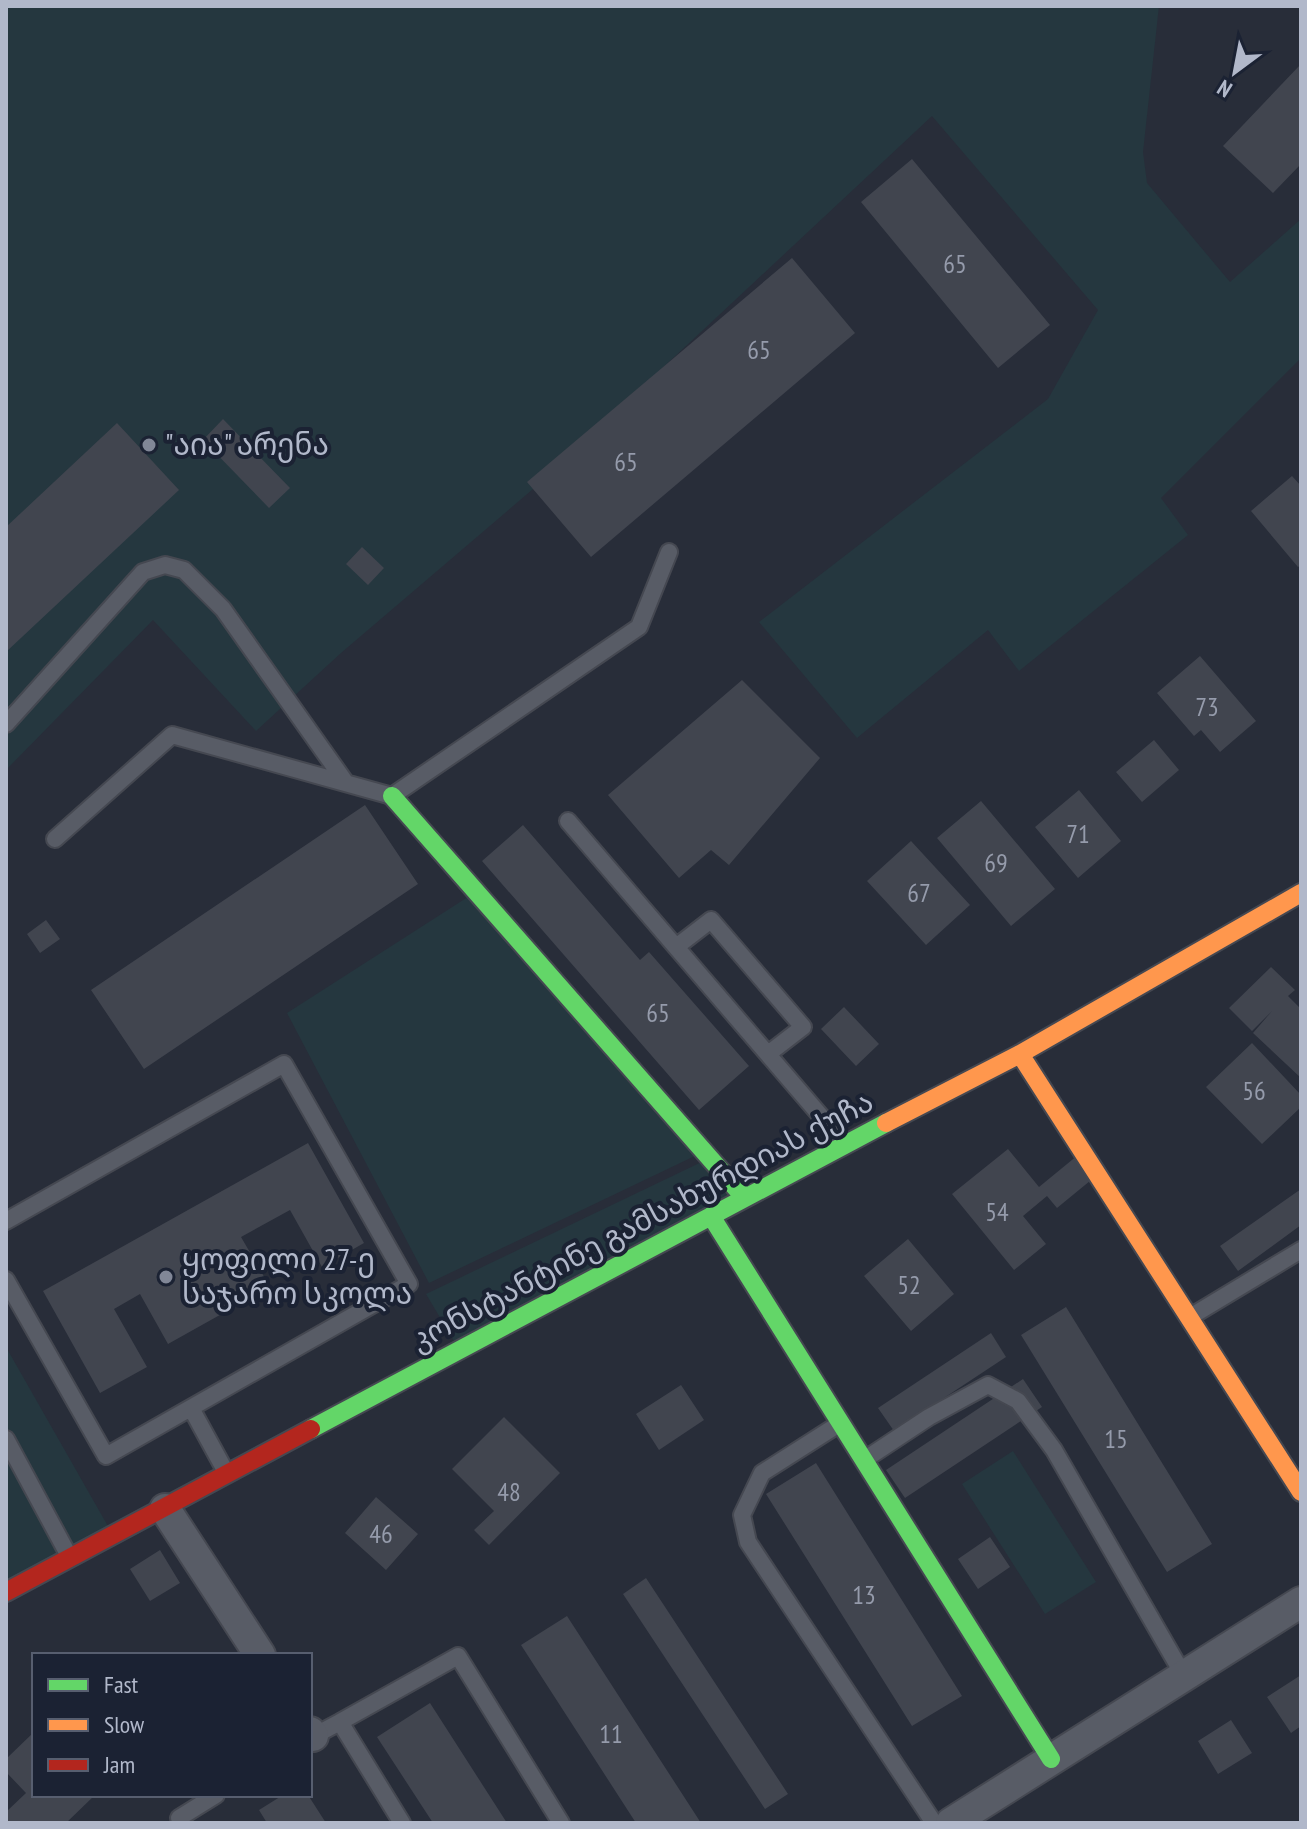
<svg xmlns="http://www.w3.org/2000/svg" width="1307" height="1829" viewBox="0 0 1307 1829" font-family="'PT Sans Narrow','Noto Sans Georgian',sans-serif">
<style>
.green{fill:#25373f}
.building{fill:#41454f}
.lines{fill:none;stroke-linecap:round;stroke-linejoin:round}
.lane-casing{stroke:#454851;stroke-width:20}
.street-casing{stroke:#454851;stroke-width:34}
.fast-casing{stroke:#454851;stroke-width:22}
.slow-casing{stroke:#454851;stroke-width:22}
.jam-casing{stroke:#454851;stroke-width:22}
.lane{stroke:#585c66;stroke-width:16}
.street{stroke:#585c66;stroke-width:30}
.fast{stroke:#63d668;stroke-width:18}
.slow{stroke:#ff974d;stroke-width:18}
.jam{stroke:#b3261e;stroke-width:18}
.poi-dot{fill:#818797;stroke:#1b2233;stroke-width:3}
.labels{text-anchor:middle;stroke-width:8;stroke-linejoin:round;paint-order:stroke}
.number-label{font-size:26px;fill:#959bab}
.poi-label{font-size:30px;fill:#b1b8ca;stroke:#1b2233;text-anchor:start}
.street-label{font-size:30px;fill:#b1b8ca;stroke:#1b2233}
</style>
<rect width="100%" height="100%" fill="#282d39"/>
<path class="green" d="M6 6H1159L1143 152 1147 183 1230 282 1301 219V358L1161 498 1188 535 1019 671 988 630 857 738 759 622 1048 399 1098 310 932 116 533 489 341 653 256 731 153 620 6 770Z
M471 895 699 1154 429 1283 287 1013Z
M710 1158 743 1196 460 1351 426 1294Z
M6 1347 113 1535 6 1592Z
M1013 1451 1096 1582 1045 1614 962 1484Z"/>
<path class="building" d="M1301 64V164L1273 193 1223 146Z
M912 159 1050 325 998 368 861 202Z
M792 258 855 333 591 557 527 482Z
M223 419 290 488 269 508 203 440Z
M117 423 179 490 6 652V527Z
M1292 476 1301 486V565L1298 567 1251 511Z
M362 547 384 568 368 585 346 564Z
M1200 656 1256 721 1220 752 1201 730 1194 736 1157 693Z
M742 680 820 758 729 865 711 850 679 878 608 795Z
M1154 740 1179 770 1142 802 1116 772Z
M1079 790 1121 841 1078 878 1035 827Z
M981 801 1055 889 1011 926 937 838Z
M365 805 418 884 144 1069 91 990Z
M523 825 640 960 649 952 749 1066 699 1110 482 861Z
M911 841 970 905 926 945 867 881Z
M46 920 60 939 40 953 27 934Z
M1271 967 1295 990 1288 996 1301 1009V1078L1253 1033 1272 1011 1252 1031 1229 1008Z
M844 1007 879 1044 856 1066 821 1029Z
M1252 1043 1301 1095V1107L1262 1144 1206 1087Z
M308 1143 364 1243 322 1267 290 1210 241 1237 270 1287 168 1344 140 1294 114 1309 147 1367 100 1393 43 1291Z
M1008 1149 1039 1187 1078 1155 1096 1176 1057 1208 1047 1196 1023 1216 1046 1244 1014 1270 952 1194Z
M1301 1189V1225L1238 1271 1220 1246Z
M908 1239 954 1294 911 1331 864 1276Z
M1066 1307 1212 1544 1167 1572 1021 1335Z
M991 1333 1006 1357 894 1431 878 1408Z
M1023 1379 1042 1407 905 1498 886 1470Z
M681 1385 704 1420 659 1450 636 1414Z
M504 1417 560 1473 489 1545 474 1530 494 1511 452 1469Z
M816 1463 962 1696 912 1726 766 1494Z
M376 1497 418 1534 386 1570 345 1533Z
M990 1537 1010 1567 978 1589 958 1559Z
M160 1550 180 1583 150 1601 130 1569Z
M646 1578 788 1794 765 1809 623 1594Z
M567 1616 701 1823H636L521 1645Z
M1301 1675V1726L1291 1733 1267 1697Z
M430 1703 507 1823H433L377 1737Z
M1231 1720 1252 1753 1218 1774 1198 1741Z
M34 1732V1795H95L66 1823H6V1812L26 1793 6 1772V1759Z
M283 1795H308L326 1823H267L259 1810Z"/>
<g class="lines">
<defs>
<path id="lane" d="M6 724 143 572 165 565 184 570 223 609 346 783
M568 821 843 1142
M55 839 172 735 392 796 639 627 669 552
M676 947 711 920 803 1027 768 1054
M6 1221 284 1064 409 1284 106 1456 6 1280
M1190 1317 1301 1250
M191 1408 227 1474
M839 1424 762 1473 742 1515 748 1542 934 1823
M6 1439 69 1556
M864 1460 929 1417 988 1385 1018 1401 1054 1450 1184 1676
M340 1722 458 1656 561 1823
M310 1738 340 1722 402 1823
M182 1823 179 1818 216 1795"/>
<path id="street" d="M165 1509 260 1655
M310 1732 313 1736
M951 1823 1301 1602"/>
<path id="fast" d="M392 796 743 1196
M711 1216 1051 1759
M311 1429 886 1123"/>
<path id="slow" d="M1020 1054 1301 1492
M886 1123 1020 1054 1301 893"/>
<path id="jam" d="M6 1592 311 1429"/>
</defs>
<use href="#lane" class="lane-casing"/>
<use href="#street" class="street-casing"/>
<use href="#fast" class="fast-casing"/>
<use href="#slow" class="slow-casing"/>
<use href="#jam" class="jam-casing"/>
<use href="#lane" class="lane"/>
<use href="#street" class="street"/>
<use href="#fast" class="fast"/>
<use href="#slow" class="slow"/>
<use href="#jam" class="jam"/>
</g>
<g class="poi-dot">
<circle cx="149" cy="445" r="8"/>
<circle cx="166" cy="1277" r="8"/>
</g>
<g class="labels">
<g class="number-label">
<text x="955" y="273">65</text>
<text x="759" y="359">65</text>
<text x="626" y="471">65</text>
<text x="1207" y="716">73</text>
<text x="1078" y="843">71</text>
<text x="996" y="872">69</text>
<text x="919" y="902">67</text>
<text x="658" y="1022">65</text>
<text x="1254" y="1100">56</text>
<text x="997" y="1221">54</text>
<text x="909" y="1294">52</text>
<text x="1116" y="1448">15</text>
<text x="509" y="1501">48</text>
<text x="381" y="1543">46</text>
<text x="864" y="1604">13</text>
<text x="611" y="1743">11</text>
</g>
<g class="poi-label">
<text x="165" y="455">"აია" არენა</text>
<text x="182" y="1270">ყოფილი 27-ე<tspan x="182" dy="34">საჯარო სკოლა</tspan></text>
</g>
<g class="street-label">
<text transform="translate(642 1221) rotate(-28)" y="10">კონსტანტინე გამსახურდიას ქუჩა</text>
</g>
</g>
<rect width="1307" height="1829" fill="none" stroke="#b1b8ca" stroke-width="16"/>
<rect x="32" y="1653" width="280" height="144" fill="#1b2233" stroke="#575e6f" stroke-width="2"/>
<rect x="48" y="1679" width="40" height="12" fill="#63d668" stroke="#575e6f" stroke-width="2"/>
<text x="104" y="1693" font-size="24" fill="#b1b8ca">Fast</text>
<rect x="48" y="1719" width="40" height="12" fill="#ff974d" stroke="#575e6f" stroke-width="2"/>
<text x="104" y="1733" font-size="24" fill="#b1b8ca">Slow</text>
<rect x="48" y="1759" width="40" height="12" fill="#b3261e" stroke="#575e6f" stroke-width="2"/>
<text x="104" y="1773" font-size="24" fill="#b1b8ca">Jam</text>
<g transform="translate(1235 72) rotate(212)" stroke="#1b2233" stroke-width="6" paint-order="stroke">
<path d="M0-6L14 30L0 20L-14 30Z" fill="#b1b8ca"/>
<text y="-12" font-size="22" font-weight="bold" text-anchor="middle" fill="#b1b8ca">N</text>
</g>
</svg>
